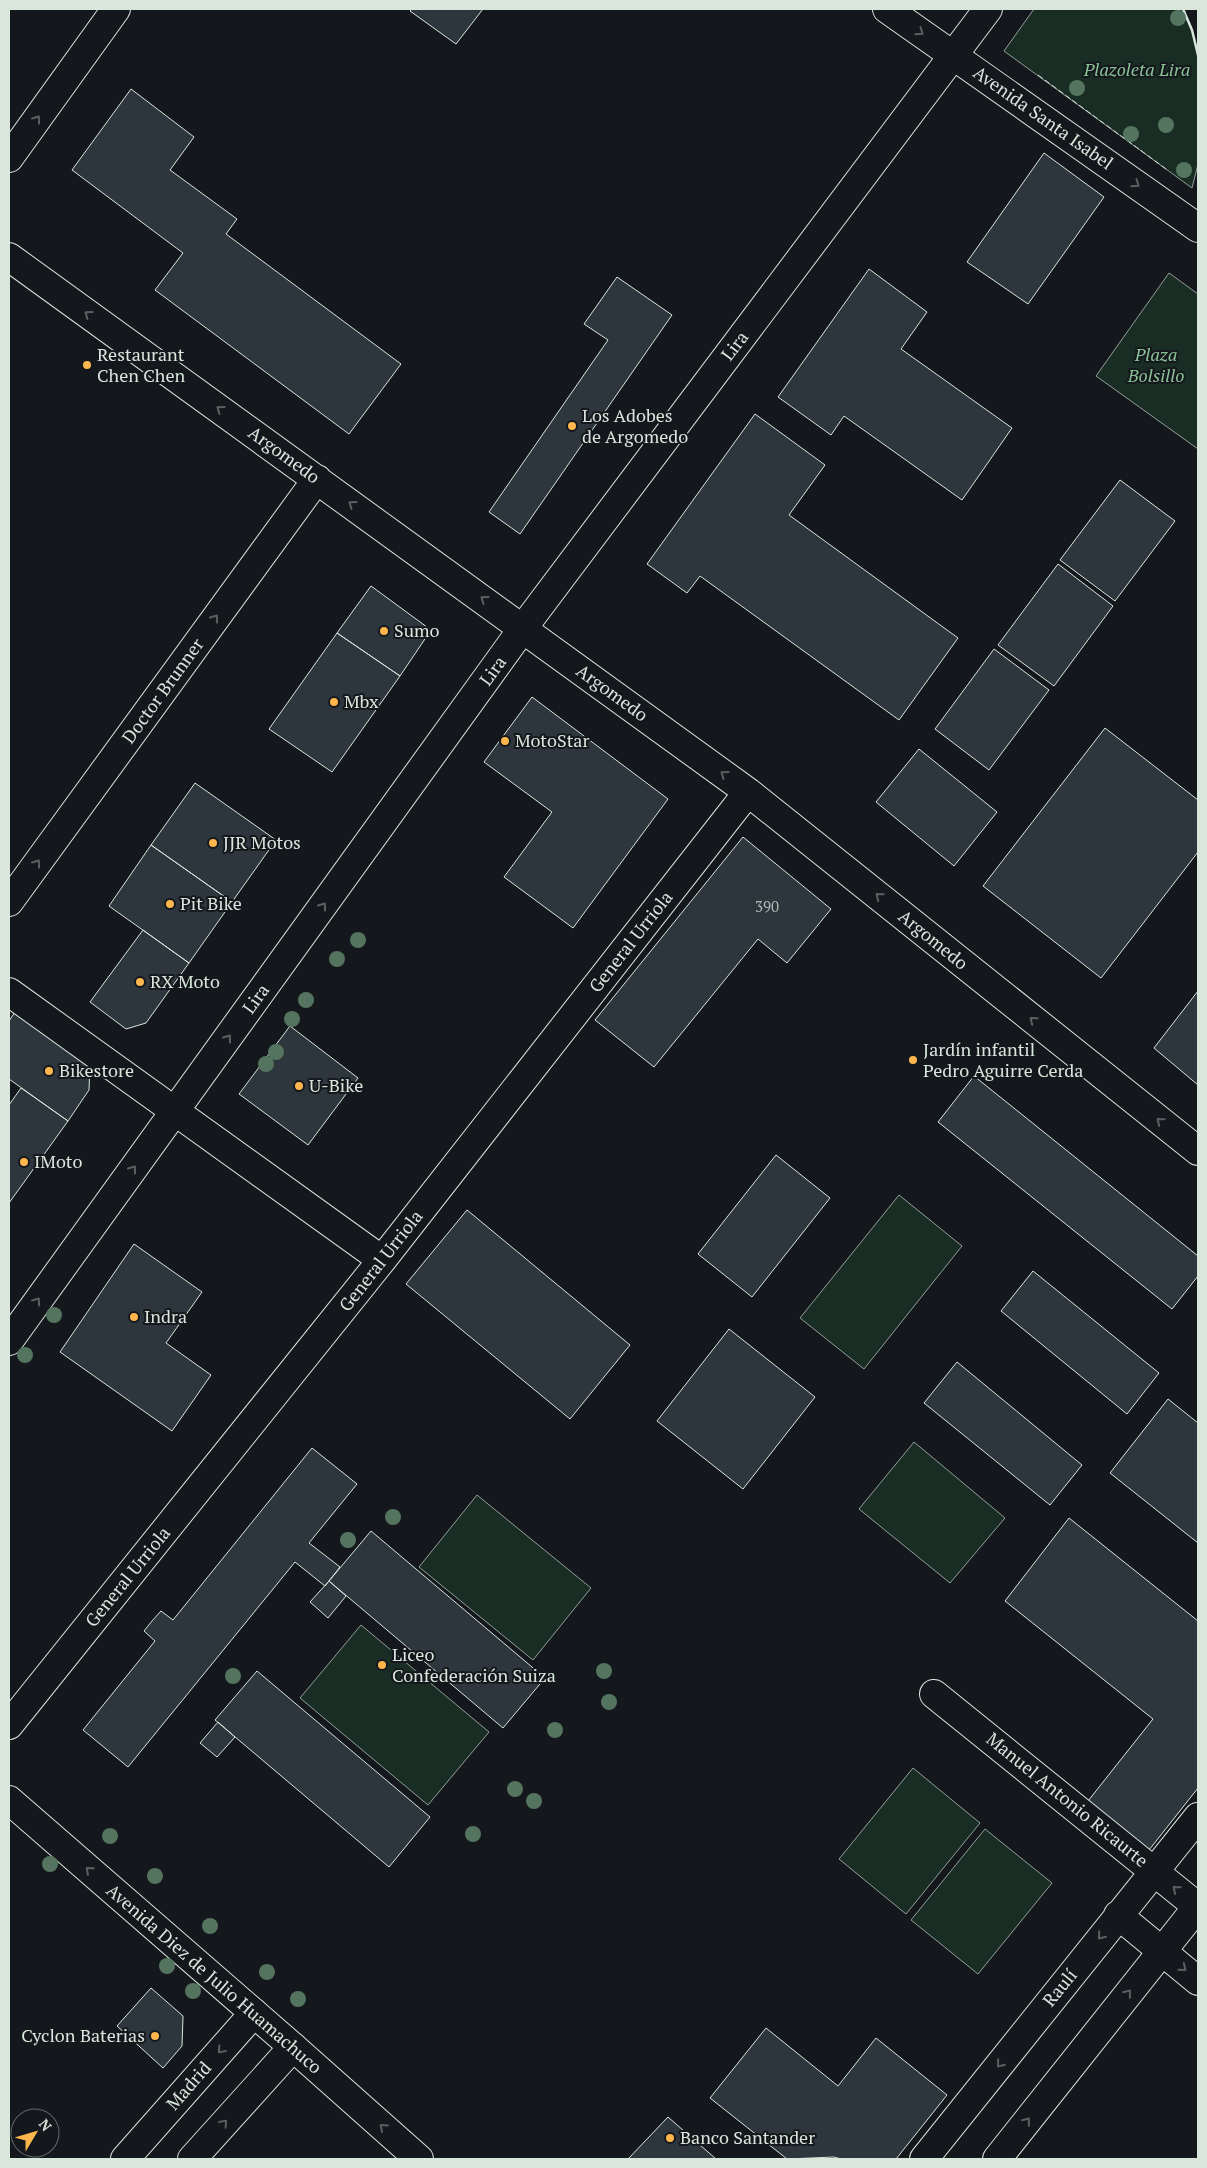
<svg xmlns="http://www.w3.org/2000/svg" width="1207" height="2168" viewBox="0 0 1207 2168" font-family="'PT Serif',serif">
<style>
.green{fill:#1a2d24;stroke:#939e99}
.building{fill:#2c363c;stroke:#d8e6dc}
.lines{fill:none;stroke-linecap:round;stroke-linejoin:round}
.minor-casing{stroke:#d8e6dc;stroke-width:30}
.major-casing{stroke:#d8e6dc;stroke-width:30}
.minor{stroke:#14181c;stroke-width:28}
.major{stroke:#14181c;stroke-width:28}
.fence{stroke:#d8e6dc;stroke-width:1;stroke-dasharray:6 2.5;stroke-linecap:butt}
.wall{stroke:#d8e6dc;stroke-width:2.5}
.tree{fill:#55745f}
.oneway{stroke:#59605f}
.poi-dot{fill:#ffb74d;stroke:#14181c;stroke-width:2}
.labels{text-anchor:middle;stroke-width:4;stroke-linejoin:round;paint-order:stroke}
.number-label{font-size:15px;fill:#adbab4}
.park-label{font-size:18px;font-style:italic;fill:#8ac095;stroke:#14181c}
.street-label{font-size:18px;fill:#d8e6dc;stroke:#14181c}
.poi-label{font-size:18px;fill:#d8e6dc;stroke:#14181c;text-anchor:start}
</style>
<rect width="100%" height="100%" fill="#14181c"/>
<path class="green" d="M1034 9H1183L1192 30 1198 55V164L1192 188 1004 51Z
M1169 273 1198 294V449L1096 376Z
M899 1195 962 1246 864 1369 800 1318Z
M914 1442 1005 1518 950 1583 859 1509Z
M477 1495 591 1588 533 1660 419 1567Z
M361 1625 489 1732 428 1805 300 1698Z
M913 1768 980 1823 906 1914 839 1859Z
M985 1829 1052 1883 978 1974 911 1920Z"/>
<path class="building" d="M412 9H483L456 44 410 11Z
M131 89 194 137 170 170 237 219 226 234 401 364 349 434 155 290 183 253 72 170Z
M1044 153 1104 197 1028 304 967 262Z
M869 269 927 312 901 349 1012 428 962 500 844 416 831 435 778 397Z
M617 277 672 315 520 534 489 512 608 340 584 324Z
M755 414 825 465 789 515 958 638 899 720 700 576 687 593 647 564Z
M1120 480 1175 521 1115 601 1060 560Z
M1058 564 1113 606 1054 686 998 645Z
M371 586 431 630 400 676 337 633Z
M337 633 400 676 332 772 269 729Z
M994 649 1049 690 989 770 935 729Z
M532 697 668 799 573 928 504 877 552 812 484 762Z
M1105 728 1198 800V852L1101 978 983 886Z
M919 749 997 812 954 866 876 802Z
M195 783 276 840 232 902 151 845Z
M743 837 831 909 787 963 758 939 654 1067 595 1020Z
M151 845 232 902 189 963 109 906Z
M143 930 189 963 146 1023 126 1029 90 1002Z
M1198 991V1085L1154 1048Z
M15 1012 90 1063 89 1090 68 1121 9 1079V1021Z
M290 1026 358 1078 308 1145 239 1094Z
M974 1076 1198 1256V1276L1172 1309 938 1122Z
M21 1088 68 1121 9 1203V1105Z
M776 1155 830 1198 752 1297 698 1254Z
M467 1210 630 1345 570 1419 406 1284Z
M134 1244 202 1292 166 1343 211 1375 172 1431 60 1352Z
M1033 1271 1159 1373 1127 1414 1001 1311Z
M729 1329 815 1397 743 1489 657 1421Z
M957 1362 1082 1465 1050 1505 924 1403Z
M1168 1399 1198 1423V1543L1110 1473Z
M312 1448 357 1484 309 1543 340 1567 325 1586 295 1562 128 1767 83 1730 155 1641 144 1631 152 1621 161 1611 173 1620Z
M1069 1518 1198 1621V1788L1149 1850 1088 1801 1153 1719 1005 1601Z
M371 1531 545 1678 503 1728 329 1581Z
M329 1581 346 1596 328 1618 310 1602Z
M257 1671 430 1817 389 1867 215 1720Z
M218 1722 235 1737 217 1757 200 1743Z
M151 1988 183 2016 182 2046 163 2068 117 2026Z
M766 2028 838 2086 876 2038 947 2095 896 2159H841L834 2157 787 2159 710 2098Z
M668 2117 716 2159H628Z"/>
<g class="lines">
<defs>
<path id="minor" d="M9 158 116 9
M9 257 748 792 1198 1151
M9 902 317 479
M9 992 382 1260
M934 1694 1198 1907
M9 1725 382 1260 748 792
M1118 1915 1198 1981
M125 2159 254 2013
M192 2159 293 2047
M924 2159 1198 1817
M997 2159 1198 1906"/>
<path id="major" d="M887 9 1198 228
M9 1341 523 628 988 9
M9 1800 293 2047 419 2159"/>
</defs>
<use href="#minor" class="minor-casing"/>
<use href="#major" class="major-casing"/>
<use href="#minor" class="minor"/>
<use href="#major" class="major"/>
<path class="fence" d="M1038 75 1166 169"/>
<path class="wall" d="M1183 9 1192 30 1198 55"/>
</g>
<g class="tree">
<circle cx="1178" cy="18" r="8"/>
<circle cx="1077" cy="88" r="8"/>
<circle cx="1166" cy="125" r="8"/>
<circle cx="1131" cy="134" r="8"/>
<circle cx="1184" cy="170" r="8"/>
<circle cx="358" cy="940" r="8"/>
<circle cx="337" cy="959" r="8"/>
<circle cx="306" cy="1000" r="8"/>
<circle cx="292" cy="1019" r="8"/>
<circle cx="276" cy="1052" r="8"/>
<circle cx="266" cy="1064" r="8"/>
<circle cx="54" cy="1315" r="8"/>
<circle cx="25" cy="1355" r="8"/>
<circle cx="393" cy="1517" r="8"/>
<circle cx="348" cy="1540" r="8"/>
<circle cx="604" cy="1671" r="8"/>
<circle cx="233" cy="1676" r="8"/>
<circle cx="609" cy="1702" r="8"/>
<circle cx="555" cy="1730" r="8"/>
<circle cx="515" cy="1789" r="8"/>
<circle cx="534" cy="1801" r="8"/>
<circle cx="473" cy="1834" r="8"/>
<circle cx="110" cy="1836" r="8"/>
<circle cx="50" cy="1864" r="8"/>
<circle cx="155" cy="1876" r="8"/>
<circle cx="210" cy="1926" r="8"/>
<circle cx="167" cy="1966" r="8"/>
<circle cx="267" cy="1972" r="8"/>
<circle cx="193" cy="1991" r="8"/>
<circle cx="298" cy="1999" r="8"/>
</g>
<defs><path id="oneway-chevron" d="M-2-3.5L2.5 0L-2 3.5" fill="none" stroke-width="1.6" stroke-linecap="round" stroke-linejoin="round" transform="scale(1.25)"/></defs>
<g class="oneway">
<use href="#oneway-chevron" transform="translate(920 32) rotate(35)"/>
<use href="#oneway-chevron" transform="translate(37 119) rotate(-54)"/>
<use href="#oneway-chevron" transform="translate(1136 184) rotate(35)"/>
<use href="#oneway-chevron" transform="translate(88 314) rotate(-144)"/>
<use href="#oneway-chevron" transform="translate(220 409) rotate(-144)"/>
<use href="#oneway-chevron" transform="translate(352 504) rotate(-144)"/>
<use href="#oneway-chevron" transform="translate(484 599) rotate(-144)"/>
<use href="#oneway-chevron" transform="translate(215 618) rotate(-54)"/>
<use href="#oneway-chevron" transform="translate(724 774) rotate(-144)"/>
<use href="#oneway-chevron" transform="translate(37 863) rotate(-54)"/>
<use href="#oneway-chevron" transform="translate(879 896) rotate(-141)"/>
<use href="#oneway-chevron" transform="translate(323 906) rotate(-54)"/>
<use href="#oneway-chevron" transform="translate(1033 1020) rotate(-141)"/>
<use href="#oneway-chevron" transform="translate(228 1038) rotate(-54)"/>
<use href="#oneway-chevron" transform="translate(1160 1121) rotate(-141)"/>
<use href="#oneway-chevron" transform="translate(133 1169) rotate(-54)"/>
<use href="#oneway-chevron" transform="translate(37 1301) rotate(-54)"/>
<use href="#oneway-chevron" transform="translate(89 1870) rotate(-139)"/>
<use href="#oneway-chevron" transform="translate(1176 1889) rotate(-140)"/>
<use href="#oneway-chevron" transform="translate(1101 1936) rotate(129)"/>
<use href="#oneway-chevron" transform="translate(1183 1968) rotate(39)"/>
<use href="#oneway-chevron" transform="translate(1128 1993) rotate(-52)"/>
<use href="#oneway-chevron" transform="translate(221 2050) rotate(131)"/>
<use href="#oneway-chevron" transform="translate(1000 2064) rotate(129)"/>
<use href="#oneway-chevron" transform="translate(1027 2121) rotate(-52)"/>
<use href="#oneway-chevron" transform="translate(224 2123) rotate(-49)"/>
<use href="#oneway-chevron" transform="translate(383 2127) rotate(-138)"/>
</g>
<g class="poi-dot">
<circle cx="87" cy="365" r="5"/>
<circle cx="572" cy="426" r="5"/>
<circle cx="384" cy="631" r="5"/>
<circle cx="334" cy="702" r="5"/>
<circle cx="505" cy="741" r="5"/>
<circle cx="213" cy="843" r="5"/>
<circle cx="170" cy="904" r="5"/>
<circle cx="140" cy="982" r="5"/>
<circle cx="913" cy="1060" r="5"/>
<circle cx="49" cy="1071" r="5"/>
<circle cx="299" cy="1086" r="5"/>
<circle cx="24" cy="1162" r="5"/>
<circle cx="134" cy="1317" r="5"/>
<circle cx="382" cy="1665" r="5"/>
<circle cx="155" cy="2036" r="5"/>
<circle cx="670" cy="2138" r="5"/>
</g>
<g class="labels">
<g class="number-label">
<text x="767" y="912">390</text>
</g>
<g class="park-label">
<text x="1137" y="76">Plazoleta Lira</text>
<text x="1156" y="361">Plaza<tspan x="1156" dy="21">Bolsillo</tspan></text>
</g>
<g class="street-label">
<text transform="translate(1043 118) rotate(35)" y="6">Avenida Santa Isabel</text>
<text transform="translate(735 346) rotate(-53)" y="6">Lira</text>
<text transform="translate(284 455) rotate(36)" y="6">Argomedo</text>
<text transform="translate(493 671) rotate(-54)" y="6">Lira</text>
<text transform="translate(163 691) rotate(-54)" y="6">Doctor Brunner</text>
<text transform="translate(612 693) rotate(36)" y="6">Argomedo</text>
<text transform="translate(933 940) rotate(39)" y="6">Argomedo</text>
<text transform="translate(631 942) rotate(-52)" y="6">General Urriola</text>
<text transform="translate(256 999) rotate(-54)" y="6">Lira</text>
<text transform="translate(381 1261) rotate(-52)" y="6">General Urriola</text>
<text transform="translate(128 1577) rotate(-51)" y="6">General Urriola</text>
<text transform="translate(1067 1800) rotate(39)" y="6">Manuel Antonio Ricaurte</text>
<text transform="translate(214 1979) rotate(41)" y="6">Avenida Diez de Julio Huamachuco</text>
<text transform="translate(1060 1988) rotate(-51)" y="6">Raulí</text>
<text transform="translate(189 2086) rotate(-49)" y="6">Madrid</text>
</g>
<g class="poi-label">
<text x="97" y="361">Restaurant<tspan x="97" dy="21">Chen Chen</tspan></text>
<text x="582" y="422">Los Adobes<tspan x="582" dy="21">de Argomedo</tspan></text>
<text x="394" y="637">Sumo</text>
<text x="344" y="708">Mbx</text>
<text x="515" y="747">MotoStar</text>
<text x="223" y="849">JJR Motos</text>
<text x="180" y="910">Pit Bike</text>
<text x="150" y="988">RX Moto</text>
<text x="923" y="1056">Jardín infantil<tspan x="923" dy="21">Pedro Aguirre Cerda</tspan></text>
<text x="59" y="1077">Bikestore</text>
<text x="309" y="1092">U-Bike</text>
<text x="34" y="1168">IMoto</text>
<text x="144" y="1323">Indra</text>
<text x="392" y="1661">Liceo<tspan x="392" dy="21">Confederación Suiza</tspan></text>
<text x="145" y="2042" text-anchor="end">Cyclon Baterias</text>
<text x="680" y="2144">Banco Santander</text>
</g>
</g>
<rect width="1207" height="2168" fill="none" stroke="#d8e6dc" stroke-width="20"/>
<g transform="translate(35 2133) rotate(52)"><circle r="24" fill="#14181c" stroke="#626a69"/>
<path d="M0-4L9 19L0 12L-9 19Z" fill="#ffb74d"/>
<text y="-8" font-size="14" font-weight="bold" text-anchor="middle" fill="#d8e6dc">N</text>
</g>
</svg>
